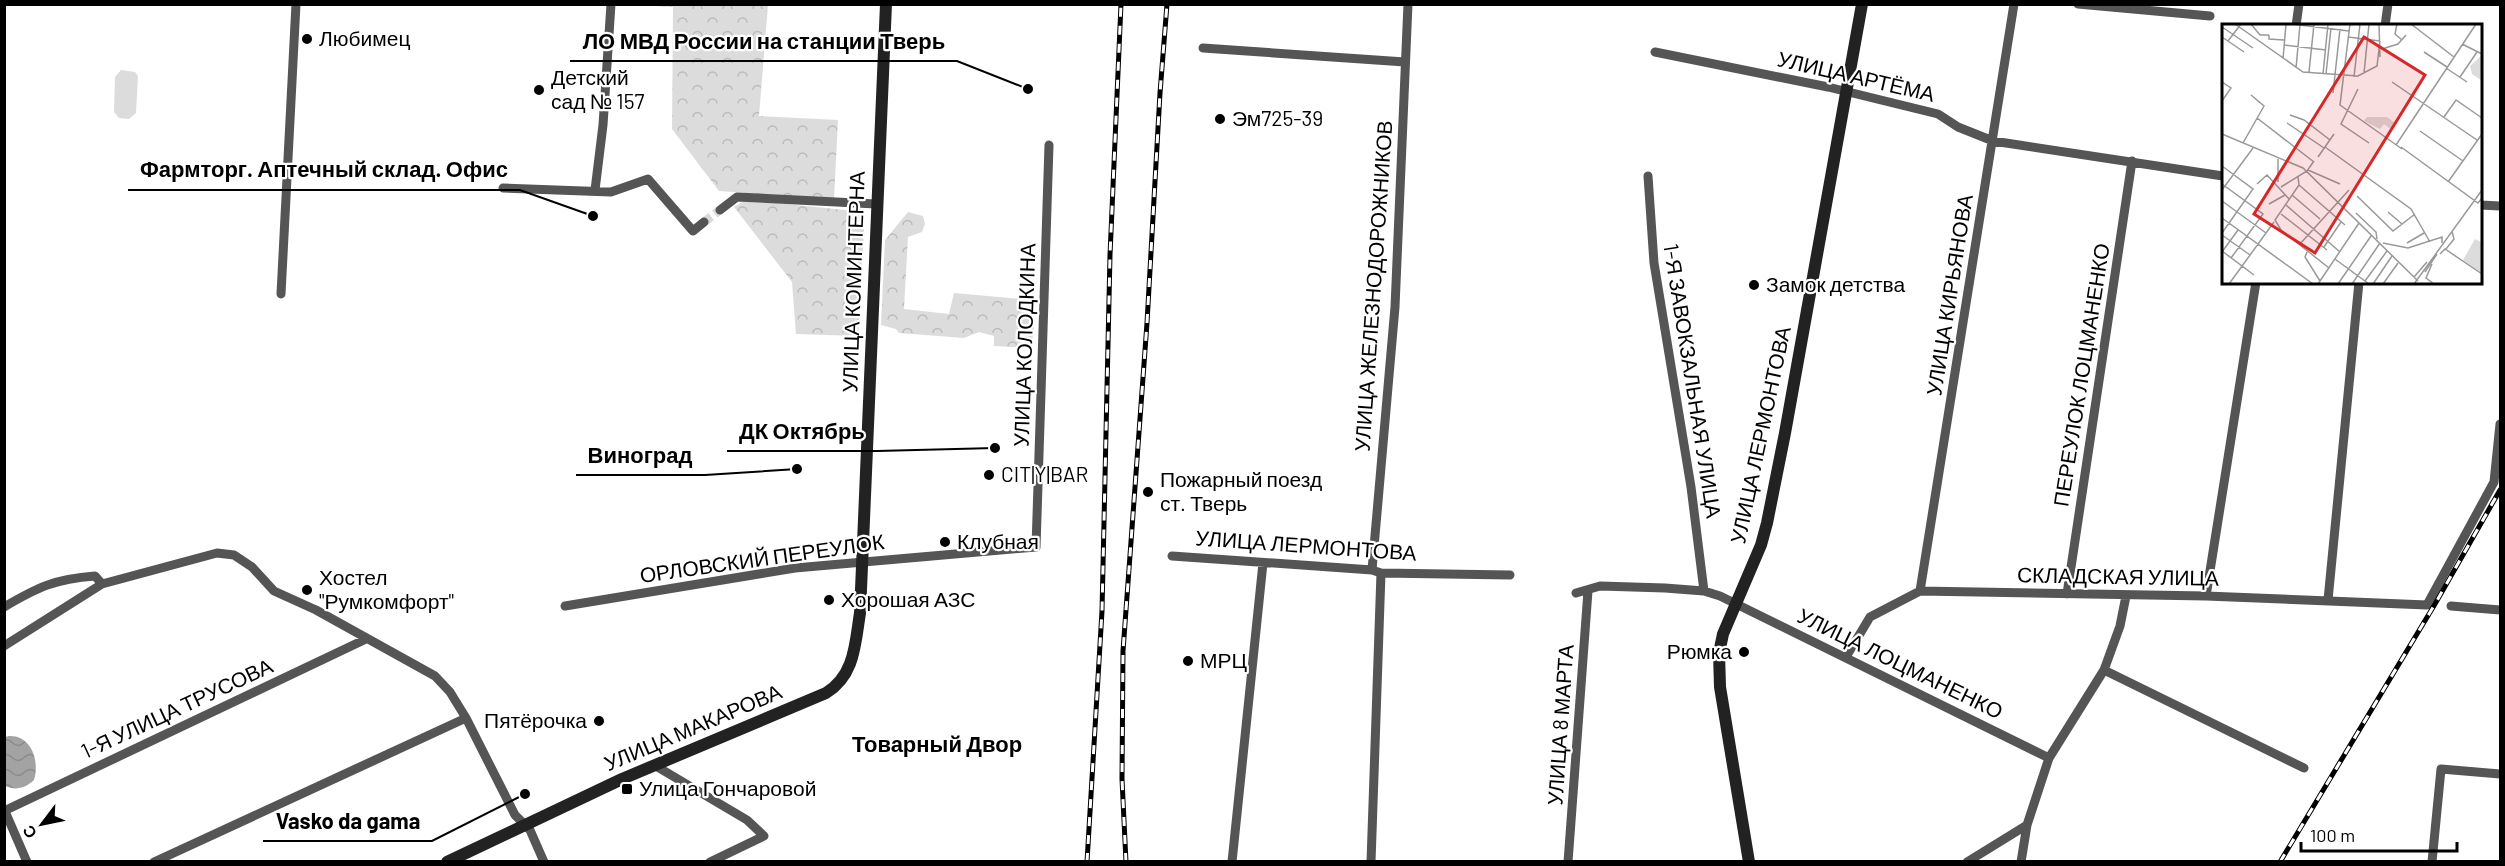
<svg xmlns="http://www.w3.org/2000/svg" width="2505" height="866" viewBox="0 0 2505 866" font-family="Barlow,sans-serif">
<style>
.grass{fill:#dcdcdc}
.forest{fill:url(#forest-crowns)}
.water{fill:url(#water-waves)}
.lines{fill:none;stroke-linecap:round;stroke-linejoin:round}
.street-tunnel{stroke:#d9d9d9;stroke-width:9;stroke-dasharray:9 4.5;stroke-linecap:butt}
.street{stroke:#555;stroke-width:9}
.secondary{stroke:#222;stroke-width:12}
.rail-casing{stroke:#000;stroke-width:5}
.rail{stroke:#fff;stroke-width:3;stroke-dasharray:9;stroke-linecap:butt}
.poi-dot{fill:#000;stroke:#fff;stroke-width:2}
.labels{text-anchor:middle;stroke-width:4.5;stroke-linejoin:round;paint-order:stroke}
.poi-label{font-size:21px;fill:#000;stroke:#fff;text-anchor:start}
.street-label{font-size:21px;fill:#000;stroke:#fff}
.neighbourhood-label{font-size:22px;font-weight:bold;fill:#000;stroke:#fff}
.inset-road{fill:none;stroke:#999;stroke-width:1.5}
.view{fill:#d62828;fill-opacity:0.15;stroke:#d62828;stroke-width:3}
.inset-edge{fill:none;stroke:#000;stroke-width:3}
.leader{fill:none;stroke:#000;stroke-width:2}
.callout-dot{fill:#000;stroke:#fff;stroke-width:2}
.callout-label{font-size:22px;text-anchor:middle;font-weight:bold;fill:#000;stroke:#fff;stroke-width:4.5;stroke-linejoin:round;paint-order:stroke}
</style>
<defs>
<pattern id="forest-crowns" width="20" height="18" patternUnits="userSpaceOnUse" patternTransform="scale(1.5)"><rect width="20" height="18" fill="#dcdcdc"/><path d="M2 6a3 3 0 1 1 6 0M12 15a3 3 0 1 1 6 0" fill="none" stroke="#bbb"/></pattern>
<pattern id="water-waves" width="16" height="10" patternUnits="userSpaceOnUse" patternTransform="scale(1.5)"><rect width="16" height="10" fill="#a3a3a3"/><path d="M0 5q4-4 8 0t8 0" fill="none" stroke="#8b8b8b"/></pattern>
</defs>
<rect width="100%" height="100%" fill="#fff"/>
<path class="grass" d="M121 70 135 72 138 76 136 113 129 119 119 118 114 112 115 77Z"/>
<path class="forest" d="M636 5H768L759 116 838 120 834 199 719 191 672 129 673 7Z
M746 200 865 212 858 336 796 334 792 282 734 207Z
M908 212 923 216 925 224 922 232 908 237 904 309 949 314 954 293 1031 300C1036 316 1035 332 1030 348L994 346V336L979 332 964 338 899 333 896 329 881 325 885 240Z"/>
<path class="water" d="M9 736C31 735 40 761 34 780 25 788 16 791 5 786V737Z"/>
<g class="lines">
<path class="street-tunnel" d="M704 222 720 210"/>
<path class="street" d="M2078 4 2210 16
M2296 26 2299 4
M2385 26 2388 4
M1203 48 1405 62
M1655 52 1828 87 1938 114 1958 127 1993 141 2223 176
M1648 176 1654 263 1691 487 1704 591
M503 188 611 192 648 179 693 231 704 222
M595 190 603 125 611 4
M2480 205 2500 206
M720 210 737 197 876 204
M281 294 296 4
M1172 556 1372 570 1381 573 1510 575
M1372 570 1395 307 1408 4
M1920 591 2014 4
M1576 593 1600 586 1665 588 1704 591 1720 596 2049 758
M2067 594 2132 161
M2206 596 2256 282
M2328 600 2359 282
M565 606 795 568 1036 547 1049 145
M2451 606 2500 610
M4 607C38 587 55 579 95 576L102 584
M4 646 102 584 217 553 234 555 252 567 274 591 316 610 435 676 450 692 466 718 515 815 530 830 544 862
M1846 657 1870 617 1920 591 2206 596 2427 605 2494 482 2500 424
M2104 670 2304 768
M654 765 747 820 764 836 710 862
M4 809 27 862
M4 811 366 639
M154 862 466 718
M1232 862 1263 563
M1371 862 1381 573
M1568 862 1588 591
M1967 862 2027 825
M2021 862 2027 825 2049 758 2104 670 2120 626 2126 596
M2432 862 2441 769 2500 774"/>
<path class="secondary" d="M447 862 622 779 826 693C855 675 855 644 860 613L886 4
M1749 862 1720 687 1719 653 1723 634 1761 545 1767 523 1785 433 1862 4"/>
<defs>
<path id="rail" d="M1087 862 1102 611 1110 255 1121 4
M1126 862 1122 779 1123 651 1147 323 1160 93 1167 4
M2280 862 2435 604 2500 490"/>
</defs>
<use href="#rail" class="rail-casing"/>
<use href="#rail" class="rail"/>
</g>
<g class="poi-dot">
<circle cx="307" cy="39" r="6"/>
<circle cx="539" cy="90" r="6"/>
<circle cx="1220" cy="119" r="6"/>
<circle cx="1754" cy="285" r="6"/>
<circle cx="989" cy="475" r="6"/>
<circle cx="1148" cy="492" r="6"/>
<circle cx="945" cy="542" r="6"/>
<circle cx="307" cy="590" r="6"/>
<circle cx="829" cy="600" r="6"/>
<circle cx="1744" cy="652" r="6"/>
<circle cx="1188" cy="661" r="6"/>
<circle cx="599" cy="721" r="6"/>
<rect x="621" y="783" width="12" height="12" rx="3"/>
</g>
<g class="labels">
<g class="poi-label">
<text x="319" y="46">Любимец</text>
<text x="551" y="85">Детский<tspan x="551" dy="24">сад № 157</tspan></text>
<text x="1232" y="126">Эм725-39</text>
<text x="1766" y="292">Замок детства</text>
<text x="1001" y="482">CIT|Y|BAR</text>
<text x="1160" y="487">Пожарный поезд<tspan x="1160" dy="24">ст. Тверь</tspan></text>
<text x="957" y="549">Клубная</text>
<text x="319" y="585">Хостел<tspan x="319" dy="24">"Румкомфорт"</tspan></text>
<text x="841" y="607">Хорошая АЗС</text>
<text x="1732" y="659" text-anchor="end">Рюмка</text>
<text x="1200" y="668">МРЦ</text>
<text x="587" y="728" text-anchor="end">Пятёрочка</text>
<text x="639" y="796">Улица Гончаровой</text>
</g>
<g class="street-label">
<text transform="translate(1856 77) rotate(13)" y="7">УЛИЦА АРТЁМА</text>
<text transform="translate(854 282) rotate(-88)" y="7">УЛИЦА КОМИНТЕРНА</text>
<text transform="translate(1374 286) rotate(-86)" y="7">УЛИЦА ЖЕЛЕЗНОДОРОЖНИКОВ</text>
<text transform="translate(1950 295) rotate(-81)" y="7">УЛИЦА КИРЬЯНОВА</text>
<text transform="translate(1025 345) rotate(-88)" y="7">УЛИЦА КОЛОДКИНА</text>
<text transform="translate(2082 375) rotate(-81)" y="7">ПЕРЕУЛОК ЛОЦМАНЕНКО</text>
<text transform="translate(1692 381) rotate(81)" y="7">1-Я ЗАВОКЗАЛЬНАЯ УЛИЦА</text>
<text transform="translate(1761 435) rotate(-78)" y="7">УЛИЦА ЛЕРМОНТОВА</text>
<text transform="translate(1306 546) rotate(4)" y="7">УЛИЦА ЛЕРМОНТОВА</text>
<text transform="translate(762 559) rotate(-8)" y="7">ОРЛОВСКИЙ ПЕРЕУЛОК</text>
<text transform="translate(2118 577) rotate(1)" y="7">СКЛАДСКАЯ УЛИЦА</text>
<text transform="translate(1900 664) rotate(26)" y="7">УЛИЦА ЛОЦМАНЕНКО</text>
<text transform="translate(177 709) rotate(-25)" y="7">1-Я УЛИЦА ТРУСОВА</text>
<text transform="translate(1561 725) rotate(-86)" y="7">УЛИЦА 8 МАРТА</text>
<text transform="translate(693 728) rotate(-23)" y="7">УЛИЦА МАКАРОВА</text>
</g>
<g class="neighbourhood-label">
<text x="937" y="752">Товарный Двор</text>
</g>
</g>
<g transform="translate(2222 24)">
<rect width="260" height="260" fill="#fff"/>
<path d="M259 32V56L250 50 248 42Z" fill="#dcdcdc"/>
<path d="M145 93H165L173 99 177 95 170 106 162 100 158 105 142 97Z" fill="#dcdcdc"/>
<path d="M253 215 259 218V249L241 236Z" fill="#dcdcdc"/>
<path class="inset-road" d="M13 0 81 48 136 52 155 42 158 17M29 0 38 11H47M69 0 127 7M128 0 118 81 180 125M157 0 158 33M175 0 173 10 180 16M189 0 232 33M0 3 31 24M47 11V15L62 16M0 13 22 28M126 13 158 17M6 17 19 0M240 20 260 30M62 21 104 26M160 25 176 20 184 11M202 28 225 43M61 35 64 0M74 44 78 1M224 44 245 58M87 48 92 0M142 49 147 0M101 50 106 0M104 50 109 4M132 53 138 0M238 53 255 28M0 58 9 64 0 77M170 58 255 116M136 65 119 100 147 119M111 69 118 5M68 91 82 96 108 116M222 93 234 76 260 94M35 94 92 138M65 99 102 124M198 107 241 137M0 110 81 144 196 257M21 119 42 82 29 71M174 121 254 0M103 123 189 185 208 218M179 123 256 179 260 174M96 133 112 110M0 142 31 165 0 209M86 146 118 160M76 153 77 161 53 196 59 206 107 244M56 158V133M226 158 260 110M0 160 41 190 9 234M35 160 45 151 67 175M77 161 123 201M59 163 85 147 92 137M0 166 31 124M70 171 98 195M135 172 171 207 193 190M0 177 44 209M47 180 63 171M64 181 118 228M166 188 180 200M134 189 154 208 155 215M59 190 105 226M0 194 91 260M0 211 28 231M161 219 186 224 220 213V219M185 219 202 209M77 221 127 166M102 223 119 198M224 225 232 215 230 207M0 227 32 251M0 228 16 206M85 228 83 233 98 257M218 230 223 225 260 250M113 235 147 260M210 240 204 254 212 260M203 248 215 230M192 253 205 238M143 257 165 227M7 260 52 198M96 260 137 199M116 260 149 212M130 260 158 219M151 260 170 232M161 260 176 239M192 260 260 166"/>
<path class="view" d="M142 13 203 51 93 229 32 190Z"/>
<rect width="260" height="260" class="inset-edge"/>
</g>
<path class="leader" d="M1028 89L957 61H570M593 216L520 190H128M995 448L877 451H727M797 469L705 475H576M525 794L432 841H263"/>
<g class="callout-dot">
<circle cx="1028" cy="89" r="6"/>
<circle cx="593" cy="216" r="6"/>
<circle cx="995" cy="448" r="6"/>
<circle cx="797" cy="469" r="6"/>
<circle cx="525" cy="794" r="6"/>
</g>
<g class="callout-label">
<text x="764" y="49">ЛО МВД России на станции Тверь</text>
<text x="324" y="177">Фармторг. Аптечный склад. Офис</text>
<text x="802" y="439">ДК Октябрь</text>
<text x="640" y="463">Виноград</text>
<text x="348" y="829">Vasko da gama</text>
</g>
<rect width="2505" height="866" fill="none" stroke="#000000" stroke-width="12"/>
<g transform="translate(42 824) rotate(238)" stroke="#ffffff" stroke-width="4.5" paint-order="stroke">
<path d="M0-4.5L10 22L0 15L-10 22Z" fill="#000000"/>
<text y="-9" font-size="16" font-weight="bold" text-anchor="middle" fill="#000000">С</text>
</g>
<path d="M2301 842v9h156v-9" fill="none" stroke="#000000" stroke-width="3"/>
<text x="2310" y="842" font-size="18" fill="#000000" stroke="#ffffff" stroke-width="4.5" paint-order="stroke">100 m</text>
</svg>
